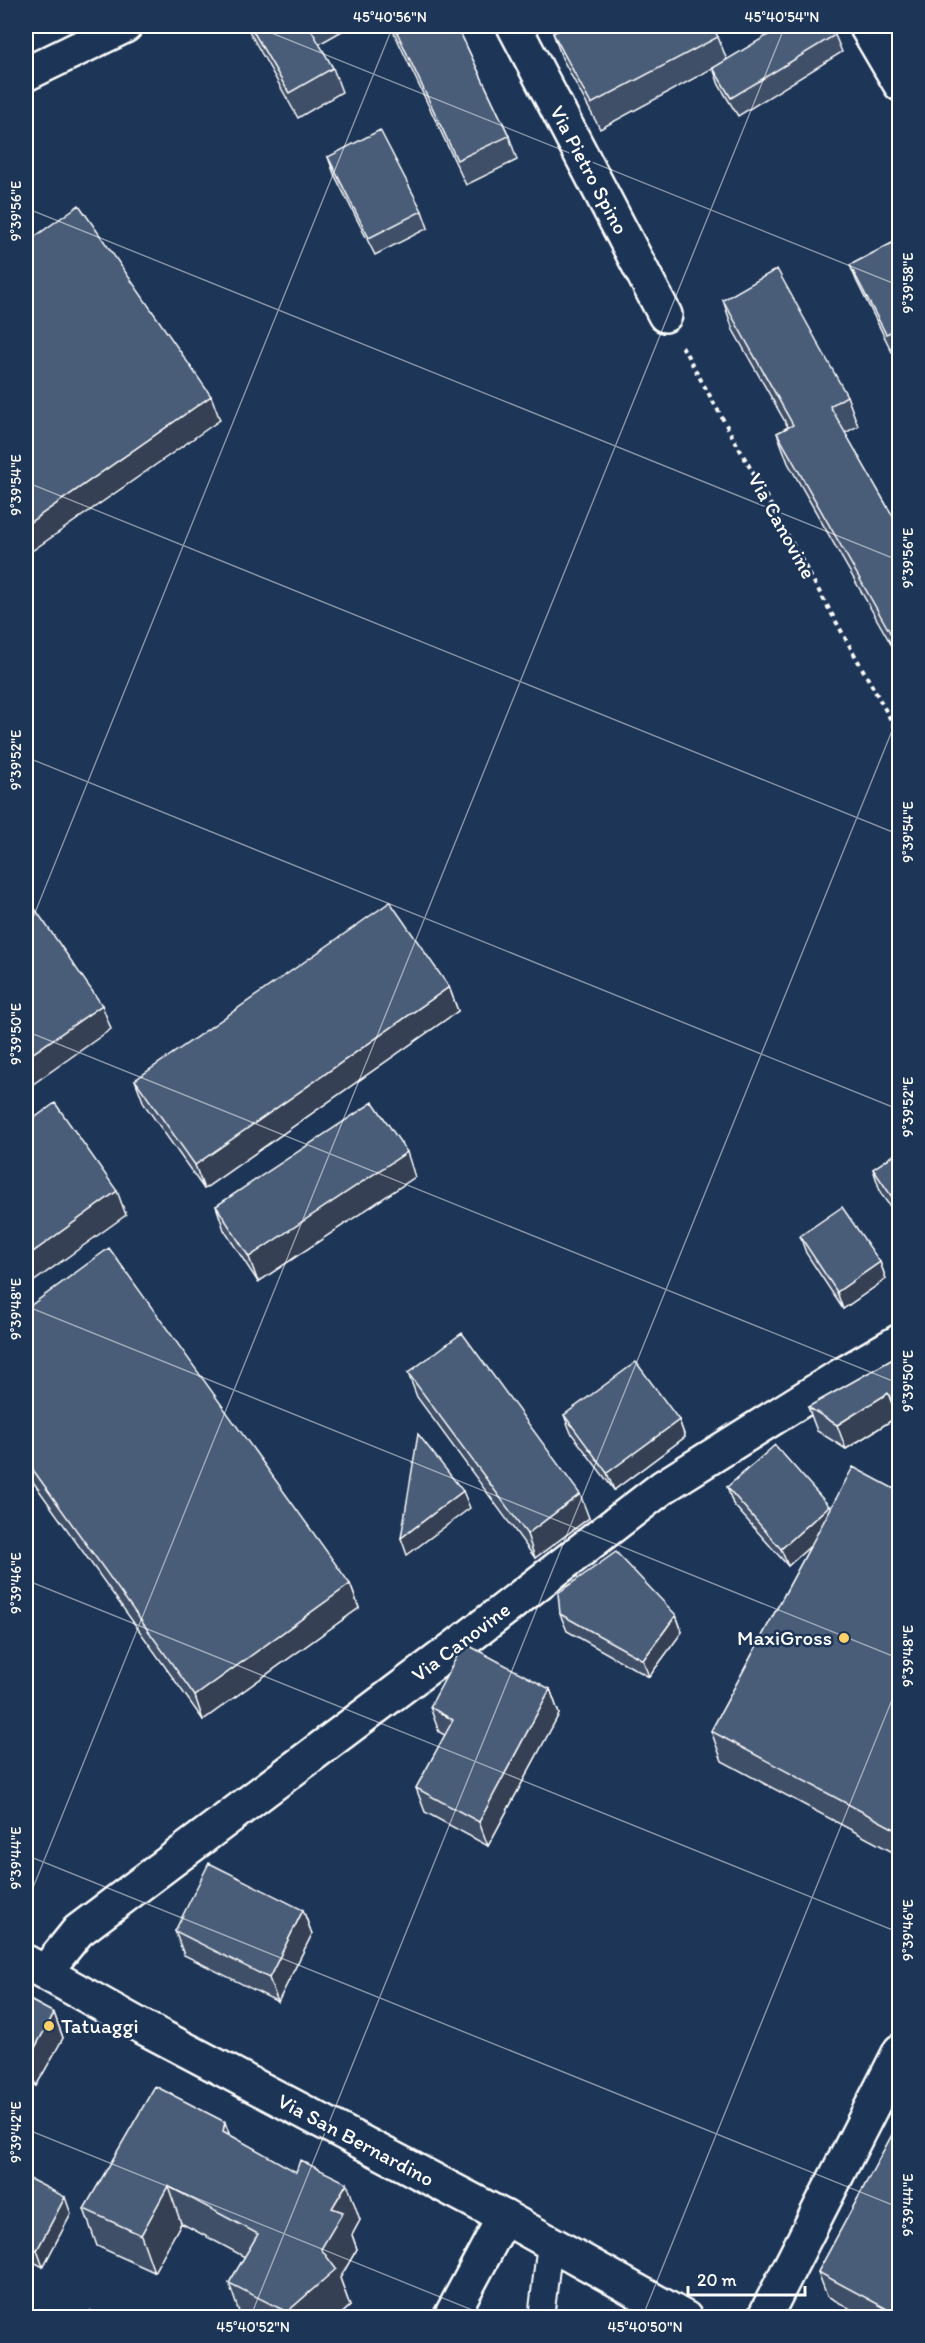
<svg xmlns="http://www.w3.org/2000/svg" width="925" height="2343" viewBox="0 0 925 2343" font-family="Itim,sans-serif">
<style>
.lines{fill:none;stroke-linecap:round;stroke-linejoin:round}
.lane-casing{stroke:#fff;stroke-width:28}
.street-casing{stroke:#fff;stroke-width:38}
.secondary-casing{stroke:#fff;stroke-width:38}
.path{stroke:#fff;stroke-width:4;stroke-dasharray:4.5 4.5;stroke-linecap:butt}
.lane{stroke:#1d3557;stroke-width:24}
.street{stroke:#1d3557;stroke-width:33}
.secondary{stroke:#1d3557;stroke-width:33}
.wall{fill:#405068;stroke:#fff;stroke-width:1.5}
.shaded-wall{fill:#344155;stroke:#fff;stroke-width:1.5}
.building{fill:#4a5d79;stroke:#fff;stroke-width:1.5}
.ticks{fill:none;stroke:#fff;stroke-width:1.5;stroke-opacity:0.45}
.poi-dot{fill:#ffd166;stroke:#1d3557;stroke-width:2}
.labels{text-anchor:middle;stroke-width:5;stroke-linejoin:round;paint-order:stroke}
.street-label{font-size:21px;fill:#fff;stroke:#1d3557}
.poi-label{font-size:21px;fill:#fff;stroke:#1d3557;text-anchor:end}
.neatline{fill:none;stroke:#fff;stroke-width:2}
.ticks-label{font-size:15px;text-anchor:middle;fill:#fff}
</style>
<rect width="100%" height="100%" fill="#1d3557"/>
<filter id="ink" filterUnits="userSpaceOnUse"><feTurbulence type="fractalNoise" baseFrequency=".0167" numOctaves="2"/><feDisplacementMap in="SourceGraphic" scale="12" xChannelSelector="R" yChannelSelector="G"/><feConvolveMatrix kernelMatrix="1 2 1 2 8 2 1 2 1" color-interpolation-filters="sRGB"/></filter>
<g filter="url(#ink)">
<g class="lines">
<defs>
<path id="lane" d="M541 2318 550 2243"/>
<path id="street" d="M514 26 665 315
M866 26 900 84
M26 74 125 26
M45 1972 78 1931 466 1639 663 1487 840 1376 900 1341
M450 2318 504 2217
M764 2318 900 2051"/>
<path id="secondary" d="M26 1962 137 2024 504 2217 685 2318"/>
</defs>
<use href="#lane" class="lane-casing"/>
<use href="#street" class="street-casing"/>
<use href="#secondary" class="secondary-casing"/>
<path class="path" d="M682 346 900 736"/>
<use href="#lane" class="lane"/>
<use href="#street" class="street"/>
<use href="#secondary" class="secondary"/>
</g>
<path class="wall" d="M247 26H351L319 44 333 68 342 92 298 118 249 31Z
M391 26H457L509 136 517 160 466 185Z
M553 33 718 37 727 60 835 35 842 52 738 116 719 85 713 68 600 129 562 58Z
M328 157 422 211 428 228 375 255 334 174Z
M900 239V348L892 352 857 282 850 265Z
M723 300 847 396 858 426 845 433 900 529V660L788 463 777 433 788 427 733 330Z
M449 987 458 1011 204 1189 144 1104 135 1080Z
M900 1151V1220L881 1194 873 1169Z
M415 1177 258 1282 224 1230 216 1206Z
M800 1236 880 1262 886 1279 843 1309 806 1253Z
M26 1309 350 1584 359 1608 203 1720 26 1472Z
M900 1355V1424L897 1417 846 1449 817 1431 808 1407Z
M408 1373 589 1518 535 1558 417 1397Z
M564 1415 679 1420 685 1437 614 1490 571 1433Z
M727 1487 829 1506 830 1509 900 1492V1856L722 1761 711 1731 811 1545 788 1566 733 1504Z
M560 1614 676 1615 682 1632 649 1677 567 1631Z
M550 1689 559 1714 488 1846 425 1812 416 1788 445 1735 439 1732 430 1707Z
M303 1910 312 1934 278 2002 184 1955 175 1931Z
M26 1998 54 2013 63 2038 36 2086 26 2080Z
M900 2120V2318H867L827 2296 818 2272Z
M230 2135 360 2220 352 2235 357 2249 340 2278 350 2306 337 2318H241L229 2283 245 2257 181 2223 154 2272 97 2246 84 2209Z
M26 2177 71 2214 43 2267 26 2258Z"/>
<path class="shaded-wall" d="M211 396 220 420 26 555V525Z
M449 987 458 1011 204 1189 195 1165Z
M102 1005 111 1029 26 1089V1058Z
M407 1152 415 1177 258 1282 249 1257Z
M117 1191 126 1215 26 1287V1257Z
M880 1262 886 1279 843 1309 837 1292Z
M888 1393 897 1417 846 1449 837 1425Z
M679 1420 685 1437 614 1490 607 1473Z
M463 1491 470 1508 407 1555 401 1538Z
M580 1494 589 1518 535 1558 527 1534Z
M829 1506 836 1523 788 1566 781 1549Z
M350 1584 359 1608 203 1720 195 1696Z
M676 1615 682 1632 649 1677 643 1660Z
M550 1689 559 1714 488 1846 479 1822Z
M303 1910 312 1934 278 2002 269 1978Z
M54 2013 63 2038 36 2086 27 2062Z
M225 2122 238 2159 223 2131Z
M347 2183 360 2220 352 2235 357 2249 340 2278 350 2306 337 2318H289L287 2312 321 2249 332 2208Z
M168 2186 181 2223 154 2272 141 2235Z
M65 2197 71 2214 43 2267 37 2250Z"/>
<path class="building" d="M250 26H309L333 68 289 93Z
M394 26H457L509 136 457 160Z
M568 26H712L718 37 591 104 553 33Z
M783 26H830L835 35 731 98 713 68Z
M380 130 422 211 369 238 328 157Z
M79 205 211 396 26 525V243Z
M900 239V328L886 334 850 265Z
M777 269 847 396 830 406 900 529V650L777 433 793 425 723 300Z
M26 896 102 1005 26 1058Z
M390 902 449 987 195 1165 135 1080Z
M373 1102 407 1152 249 1257 216 1206Z
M55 1103 117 1191 26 1257V1124Z
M900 1151V1209L873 1169Z
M842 1207 880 1262 837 1292 800 1236Z
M109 1248 350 1584 195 1696 26 1460V1309Z
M462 1333 580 1494 527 1534 408 1373Z
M900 1355V1408L893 1404 888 1393 837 1425 808 1407Z
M636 1362 679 1420 607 1473 564 1415Z
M418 1434 463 1491 401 1538Z
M775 1445 829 1506 781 1549 727 1487Z
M853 1467 900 1492V1832L711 1731Z
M616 1552 676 1615 643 1660 560 1614 558 1593Z
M464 1643 550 1689 479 1822 416 1788 453 1720 430 1707Z
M209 1863 303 1910 269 1978 175 1931Z
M26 1998 54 2013 27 2062 26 2061Z
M155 2086 225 2122 223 2131 296 2172 300 2160 347 2183 332 2208 343 2212 321 2249 336 2269 287 2312 229 2283 258 2234 168 2186 141 2235 84 2209Z
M900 2120V2235L898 2237 900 2238V2316L818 2272Z
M26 2177 65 2197 37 2250 26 2244Z
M91 2311 98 2318H85Z"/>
</g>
<path class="ticks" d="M254 26 900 286M26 208 900 561M26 482 900 835M26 757 900 1110M26 935 393 26M26 1031 900 1384M26 1306 900 1659M26 1580 900 1933M26 1855 900 2208M26 1905 785 26M26 2129 492 2318M250 2318 900 711M642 2318 900 1680"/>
<g class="poi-dot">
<circle cx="844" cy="1638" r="6"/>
<circle cx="49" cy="2026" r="6"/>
</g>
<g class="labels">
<g class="street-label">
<text transform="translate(589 170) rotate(62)" y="7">Via Pietro Spino</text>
<text transform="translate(782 526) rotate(61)" y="7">Via Canovine</text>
<text transform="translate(461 1642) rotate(-37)" y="7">Via Canovine</text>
<text transform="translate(356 2140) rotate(28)" y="7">Via San Bernardino</text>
</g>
<g class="poi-label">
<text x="832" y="1645">MaxiGross</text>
<text x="61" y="2033" text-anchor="start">Tatuaggi</text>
</g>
</g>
<rect width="925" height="2343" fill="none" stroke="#1d3557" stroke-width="66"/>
<path d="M688 2286v9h117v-9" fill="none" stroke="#ffffff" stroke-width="3"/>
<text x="697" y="2286" font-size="18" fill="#ffffff" stroke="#1d3557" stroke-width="4.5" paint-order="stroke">20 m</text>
<rect x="33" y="33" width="859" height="2277" class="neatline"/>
<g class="ticks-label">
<text x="390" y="22">45°40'56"N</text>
<text x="782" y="22">45°40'54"N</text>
<text transform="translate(16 211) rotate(-90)" y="5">9°39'56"E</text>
<text transform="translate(908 283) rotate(-90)" y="5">9°39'58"E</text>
<text transform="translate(16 485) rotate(-90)" y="5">9°39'54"E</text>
<text transform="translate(908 558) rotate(-90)" y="5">9°39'56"E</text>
<text transform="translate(16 760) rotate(-90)" y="5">9°39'52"E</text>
<text transform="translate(908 832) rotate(-90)" y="5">9°39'54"E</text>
<text transform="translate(16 1034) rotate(-90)" y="5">9°39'50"E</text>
<text transform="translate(908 1107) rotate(-90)" y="5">9°39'52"E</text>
<text transform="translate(16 1309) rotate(-90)" y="5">9°39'48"E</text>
<text transform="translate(908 1381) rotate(-90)" y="5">9°39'50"E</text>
<text transform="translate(16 1583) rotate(-90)" y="5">9°39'46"E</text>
<text transform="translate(908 1656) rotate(-90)" y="5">9°39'48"E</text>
<text transform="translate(16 1858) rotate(-90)" y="5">9°39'44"E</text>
<text transform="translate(908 1930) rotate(-90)" y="5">9°39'46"E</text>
<text transform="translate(16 2132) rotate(-90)" y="5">9°39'42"E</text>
<text transform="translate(908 2205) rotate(-90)" y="5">9°39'44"E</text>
<text x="253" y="2332">45°40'52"N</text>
<text x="645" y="2332">45°40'50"N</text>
</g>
</svg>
